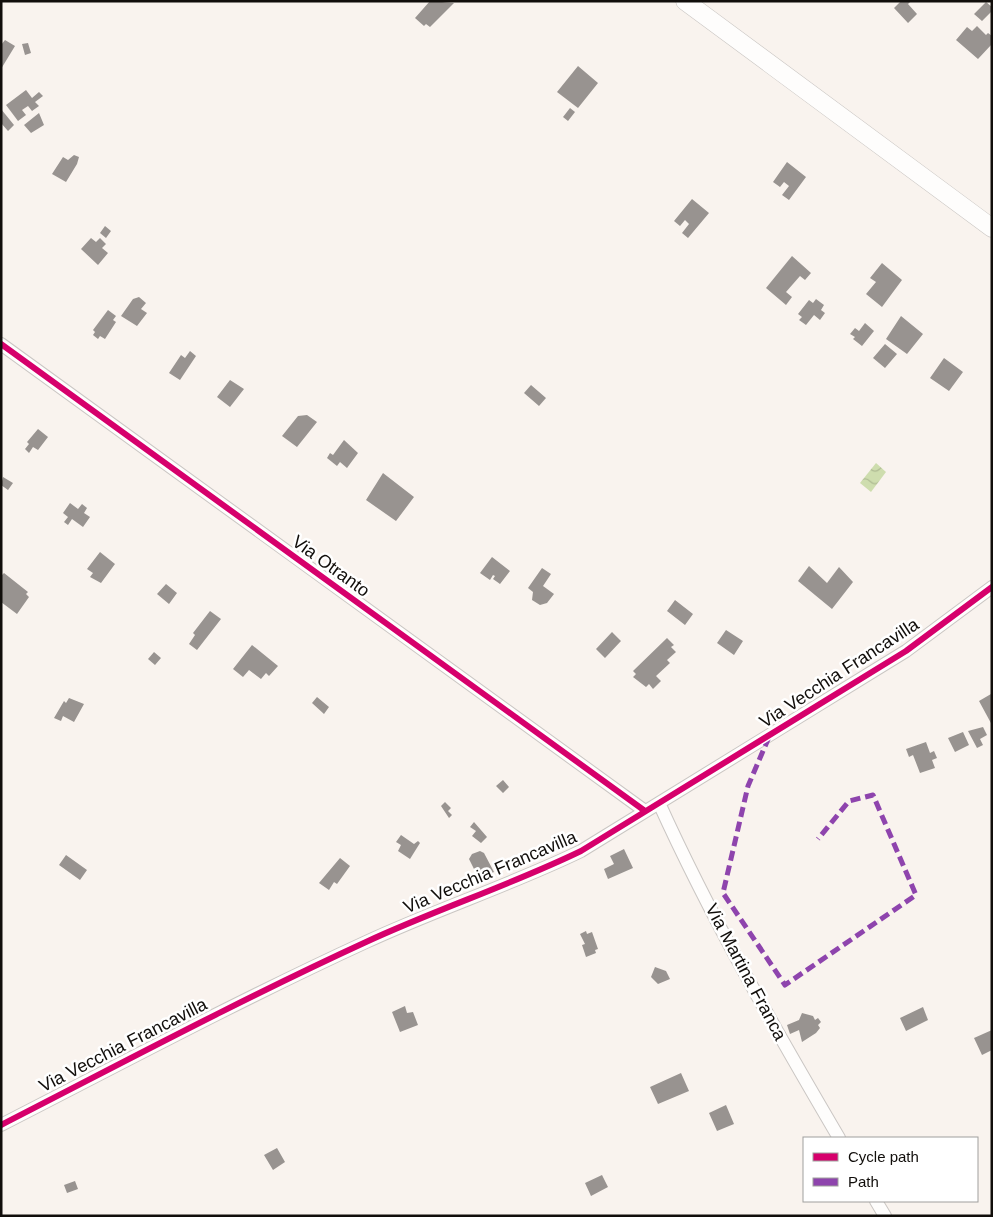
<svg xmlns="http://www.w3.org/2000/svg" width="993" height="1217" viewBox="0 0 993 1217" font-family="Helvetica,sans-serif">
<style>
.water{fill:url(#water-waves)}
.building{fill:#989390}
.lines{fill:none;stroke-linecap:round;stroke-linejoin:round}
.minor-casing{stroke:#cac6c3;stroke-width:14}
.secondary-casing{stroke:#cac6c3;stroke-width:19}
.minor{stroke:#fefdfc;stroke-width:12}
.secondary{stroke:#fefdfc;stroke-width:18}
.quiet{stroke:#8e44ad;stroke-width:5;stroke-dasharray:10 5;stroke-linecap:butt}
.cycleway-casing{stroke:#fff;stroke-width:9}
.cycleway{stroke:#d6006c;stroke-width:6}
.labels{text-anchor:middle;stroke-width:5;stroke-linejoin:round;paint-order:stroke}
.street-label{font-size:18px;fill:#110e0b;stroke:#fff}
</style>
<defs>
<pattern id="water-waves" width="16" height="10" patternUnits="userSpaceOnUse" patternTransform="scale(1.25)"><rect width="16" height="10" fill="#ceddae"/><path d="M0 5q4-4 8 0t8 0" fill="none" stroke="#b0bc94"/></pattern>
</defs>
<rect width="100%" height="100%" fill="#f9f3ee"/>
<path class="water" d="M876 463 886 472 871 492 860 483Z"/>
<path class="building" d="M430 1 454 3 430 27 426 24 424 26 415 18Z
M901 1H911L908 4 917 14 908 23 894 8Z
M986 2 992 7V11L982 21 974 14Z
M977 26 986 35 988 33 992 36V44L978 59 956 40 967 27 972 31Z
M5 40 15 46 1 69V45Z
M28 43 31 53 25 55 22 44Z
M578 66 598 83 578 108 557 92Z
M26 90 32 98 39 92 43 96 35 102 39 106 32 111 28 106 22 110 26 115 18 121 6 105Z
M570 108 575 112 568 121 563 117Z
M1 109 14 125 8 131 1 123Z
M39 113 44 125 31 133 24 125Z
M74 155 79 157 77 164 66 182 52 174 63 157 68 160Z
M787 162 806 177 789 200 782 195 789 186 784 182 780 187 773 182Z
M692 199 709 213 688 238 682 233 689 224 685 220 680 226 674 221Z
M105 226 111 231 106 238 100 233Z
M91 238 96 242 100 238 106 244 102 248 108 253 98 265 81 249Z
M792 256 811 273 805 280 800 276 786 292 792 297 786 305 766 288Z
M882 263 902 280 882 307 866 294 876 282 870 278Z
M139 297 146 303 141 309 147 313 137 326 121 316 133 299Z
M816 299 824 305 821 310 825 313 820 320 814 315 806 325 799 320 802 317 798 314 809 300 813 303Z
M108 310 116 316 113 320 116 322 105 339 100 336 98 339 93 335 95 332 93 330Z
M901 316 923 334 907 354 886 339Z
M865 323 874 331 862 346 853 339 855 337 850 334 855 328 859 331Z
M885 344 897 354 885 368 873 358Z
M190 351 196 356 180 380 169 373 181 355 185 358Z
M944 358 963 372 949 391 930 378Z
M230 380 244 389 230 407 217 397Z
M531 385 546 398 539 406 524 393Z
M307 415 317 422 297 447 282 436 298 416Z
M38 429 48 437 38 450 33 447 29 453 25 449 29 444 27 442Z
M344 440 358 453 347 468 340 462 337 466 327 458 330 453 333 455Z
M383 473 414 497 396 521 366 500Z
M3 477 13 483 8 490 1 485Z
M70 503 78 509 82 504 87 508 84 513 90 517 83 527 72 519 68 525 64 522 68 517 63 513Z
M100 552 115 564 101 583 90 577 93 573 87 569Z
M492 557 510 571 500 584 493 579 495 576 493 575 490 580 480 573Z
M809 566 827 583 839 567 853 582 832 609 798 581Z
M542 568 551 574 543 586 554 594 547 603 540 605 532 600 533 592 528 588Z
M4 573 28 592 26 594 29 597 17 614 1 602V576Z
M166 584 177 593 169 604 157 594Z
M675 600 693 614 685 625 667 611Z
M210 611 221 619 197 650 189 644 195 635 193 633Z
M726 630 743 641 734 655 717 643Z
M612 632 621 641 605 658 596 649Z
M667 638 674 645 671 647 676 652 667 660 670 663 656 676 661 681 653 689 649 684 646 687 633 677 636 674 633 671Z
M252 645 278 666 269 676 266 673 261 679 249 670 243 677 233 669Z
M154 652 161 658 155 665 148 659Z
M991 694 992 696V725L979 701Z
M317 697 329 707 324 714 312 703Z
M69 698 84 704 74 722 63 716 61 721 54 718 64 701 66 703Z
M983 727 987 735 980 739 983 745 977 748 968 731Z
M963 732 969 745 955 752 948 738Z
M926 742 930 753 934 751 937 758 932 760 935 768 920 773 913 755 909 757 906 749Z
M503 780 509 787 503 793 496 786Z
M445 802 451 808 448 811 452 815 449 818 441 806Z
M474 822 487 837 481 843 472 836 476 831 470 827Z
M401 835 414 844 418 841 420 843 410 859 398 851 401 845 396 842Z
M624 849 633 868 608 879 604 869 614 864 610 856Z
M480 851 484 853 494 872 479 879 469 859 472 854Z
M66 855 87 870 80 880 59 865Z
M340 858 350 866 337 884 334 882 329 890 319 883Z
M586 931 587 934 592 932 598 949 595 950 596 953 586 957 582 945 585 944 580 934Z
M655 967 666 971 670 979 658 984 651 977Z
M405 1006 407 1013 413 1012 418 1025 400 1032 392 1012Z
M923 1007 928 1020 906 1031 900 1018Z
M802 1013 813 1016 815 1020 818 1018 821 1022 818 1025 820 1028 816 1033 802 1042 799 1030 790 1034 787 1025 799 1020Z
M992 1030V1050L982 1055 974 1038Z
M681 1073 689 1091 658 1104 650 1087Z
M726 1105 734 1124 717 1131 709 1113Z
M277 1148 285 1162 273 1170 264 1155Z
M602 1175 608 1187 591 1196 585 1183Z
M75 1181 78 1189 67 1193 64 1185Z"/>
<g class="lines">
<defs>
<path id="minor" d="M1 344 645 811
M659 803C711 918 775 1029 839 1138
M1 1125C122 1063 242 999 366 942 437 909 511 885 581 851L906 651 992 587
M876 1201 885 1216"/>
<path id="secondary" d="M685 1 992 228"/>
</defs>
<use href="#minor" class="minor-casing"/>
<use href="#secondary" class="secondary-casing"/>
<use href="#minor" class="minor"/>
<use href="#secondary" class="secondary"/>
<path class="quiet" d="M769 737 748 786 723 893 785 985 916 895 873 795 849 801 818 839"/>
<defs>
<path id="cycleway" d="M1 344 645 811
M1 1125C122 1063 242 999 366 942 437 909 511 885 581 851L906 651 992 587"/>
</defs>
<use href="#cycleway" class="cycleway-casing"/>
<use href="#cycleway" class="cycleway"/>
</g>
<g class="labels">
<g class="street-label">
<text transform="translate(331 566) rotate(36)" y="6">Via Otranto</text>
<text transform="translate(839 673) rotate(-33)" y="6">Via Vecchia Francavilla</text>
<text transform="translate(490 872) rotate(-23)" y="6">Via Vecchia Francavilla</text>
<text transform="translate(746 972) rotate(62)" y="6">Via Martina Franca</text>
<text transform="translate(123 1045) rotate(-27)" y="6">Via Vecchia Francavilla</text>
</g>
</g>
<rect width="993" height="1217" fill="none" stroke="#110e0b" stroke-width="5"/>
<rect x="803" y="1137" width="175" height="65" fill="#ffffff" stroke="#a09f9d"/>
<rect x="813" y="1153" width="25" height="8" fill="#d6006c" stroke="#a09f9d"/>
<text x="848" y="1162" font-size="15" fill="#110e0b">Cycle path</text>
<rect x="813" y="1178" width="25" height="8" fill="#8e44ad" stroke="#a09f9d"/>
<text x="848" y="1187" font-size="15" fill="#110e0b">Path</text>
</svg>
